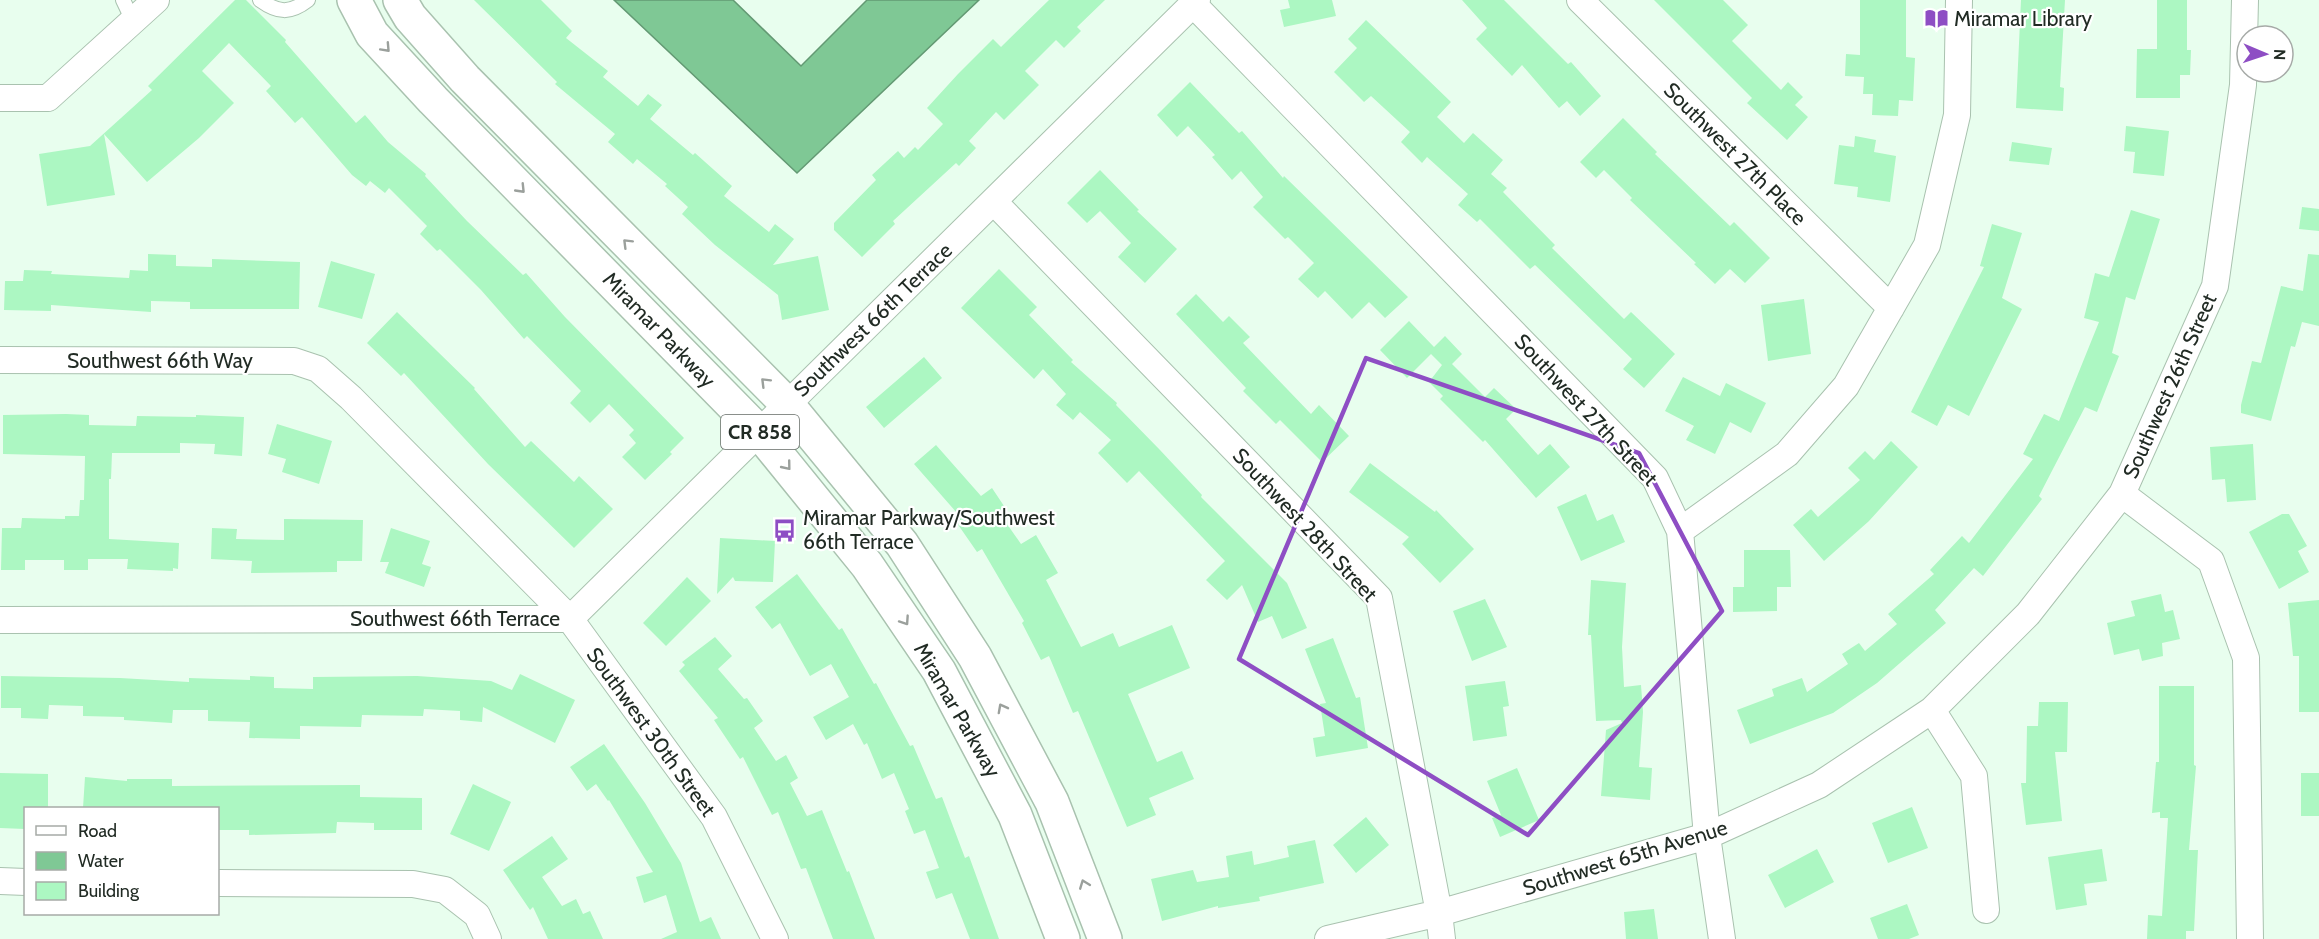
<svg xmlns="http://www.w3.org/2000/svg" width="2319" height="939" viewBox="0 0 2319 939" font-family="Cabin,sans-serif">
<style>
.water{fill:#7fc895;stroke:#639973;stroke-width:1.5}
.building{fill:#acf7c2}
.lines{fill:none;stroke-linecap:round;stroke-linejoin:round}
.lane-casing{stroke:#a9c2af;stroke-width:16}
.street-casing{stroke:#a9c2af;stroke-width:28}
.primary-casing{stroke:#a9c2af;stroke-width:36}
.lane{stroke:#fff;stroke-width:14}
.street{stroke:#fff;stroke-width:26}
.primary{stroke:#fff;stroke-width:33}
.oneway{stroke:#9ba09c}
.marked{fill:none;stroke:#8e4ec4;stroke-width:4.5;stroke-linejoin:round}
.labels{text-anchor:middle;stroke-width:4.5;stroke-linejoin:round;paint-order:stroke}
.shield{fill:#fff;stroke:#646b66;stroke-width:1.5}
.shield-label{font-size:20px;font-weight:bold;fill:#212b24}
.poi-label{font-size:21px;fill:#212b24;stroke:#fff;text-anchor:start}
.street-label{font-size:21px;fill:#212b24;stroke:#fff}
</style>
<rect width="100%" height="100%" fill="#e8feee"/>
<path class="water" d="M614 0H733L801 66 867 0H979L797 173Z"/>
<path class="building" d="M235 0H246L286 40 285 42 356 123 365 115 388 142 426 174 425 176 467 221 523 275 526 273 565 317 684 438 670 452 672 454 645 480 622 457 636 443 629 435 634 430 609 404 590 423 570 403 581 391 527 336 524 339 481 290 440 249 437 251 420 234 427 226 389 188 385 193 370 181 366 186 352 175 302 117 295 123 266 91 271 86 229 43 202 71 234 103 199 138 147 182 104 134 115 195 47 206 39 154 90 146 152 90 148 86Z
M474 0H541L572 31 566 38 608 71 603 77 638 106 648 94 662 105 650 119 693 155 695 153 732 186 724 196 769 232 775 224 794 239 773 265 818 256 829 310 782 320 778 295 715 245 682 214 688 207 665 186 667 184 637 159 633 164 608 142 615 134 555 84 557 82Z
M1049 0H1105L1077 27 1081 31 1064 48 1056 40 1025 71 1039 85 1004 120 996 112 969 141 976 148 959 166 956 163 893 221 895 224 862 257 834 230V223L876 180 872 175 898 151 904 158 915 147 918 150 943 124 927 108 958 74 993 39 1001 47Z
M1288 0H1332L1336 16 1284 27 1280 10 1290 8Z
M1462 0H1504L1568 64 1571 62 1601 96 1580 116 1567 101 1559 108 1522 65 1512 76 1476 39 1487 28Z
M1654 0H1723L1748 25 1732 41 1781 90 1788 82 1803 97 1795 105 1808 117 1787 140 1747 103 1752 98Z
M1860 0H1906V57L1915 58 1913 101 1899 100 1898 116 1872 115 1873 94H1863L1864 77 1845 76 1846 54 1860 55Z
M2021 0H2065L2060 87 2064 88 2063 111 2016 108Z
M2157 0H2187V50H2191L2190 75H2180V98H2136L2137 49H2157Z
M1366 20 1451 102 1437 117 1464 143 1473 133 1503 160 1491 174 1507 188 1503 192 1555 245 1552 248 1624 319 1631 312 1675 354 1644 388 1623 369 1632 359 1535 265 1530 269 1480 219 1477 222 1458 205 1468 194 1427 157 1422 163 1401 142 1410 132 1371 96 1364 102 1334 72 1357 48 1348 39Z
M1190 82 1239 133 1242 131 1283 178 1284 176 1408 297 1385 318 1369 302 1352 319 1325 291 1318 298 1298 279 1314 263 1288 237 1285 239 1253 207 1263 197 1241 171 1232 180 1212 157 1215 155 1188 126 1177 137 1157 115Z
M1623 118 1657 152 1655 154 1730 226 1734 222 1770 258 1745 283 1730 269 1715 284 1694 264 1696 263 1630 200 1632 198 1604 170 1596 178 1580 162Z
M2126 126 2169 131 2164 176 2133 173 2135 152 2124 151Z
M1855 136 1876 140 1874 152 1896 156 1890 202 1857 197 1858 187 1834 184 1839 145 1854 147Z
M2012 142 2052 148 2049 165 2009 161Z
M1100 170 1139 210 1137 211 1177 249 1145 283 1118 257 1131 243 1100 211 1087 223 1067 203Z
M2302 207 2319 209V231L2299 229Z
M2131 210 2160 219 2135 300 2126 297 2112 353 2119 356 2097 412 2085 407 2039 496 2042 499 1983 576 1974 568 1935 610 1946 623 1877 683 1833 713 1750 744 1737 710 1774 696 1772 689 1802 678 1807 692 1848 664 1842 654 1859 643 1865 651 1897 624 1888 614 1934 574 1930 570 1962 536 1969 543 2033 459 2023 454 2044 414 2059 421 2099 322 2084 318 2095 273 2109 277Z
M1992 224 2022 233 2002 298 2022 309 1969 416 1948 405 1937 426 1911 412 1984 267 1980 266Z
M148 254 176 255V266L212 267V259L300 262 299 309H190V302L151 301V312L51 305V311L4 310 5 281H23L24 270 52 271 51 274 129 278 130 270 148 271Z
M2308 254 2319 255V326L2302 322 2295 347 2291 346 2271 421 2241 413V405L2252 361 2261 363 2281 286 2303 291Z
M331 261 375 274 362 319 318 307Z
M999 269 1037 307 1029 315 1073 360 1071 362 1117 403 1116 405 1160 450 1202 495 1201 497 1287 583 1307 628 1282 639 1272 616 1258 622 1242 585 1227 600 1206 580 1225 561 1139 471 1127 483 1098 453 1111 440 1080 412 1073 420 1056 405 1066 394 1043 369 1034 379 961 308Z
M1196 294 1223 322 1229 316 1250 337 1243 343 1311 414 1319 405 1349 436 1322 462 1280 420 1276 424 1243 391 1246 388 1176 314Z
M1804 299 1811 354 1768 361 1761 305Z
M397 312 475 388 474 389 525 447 531 441 574 482 579 476 613 509 574 548 488 464 404 373 401 376 367 343Z
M1409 321 1434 347 1445 336 1462 354 1452 364 1485 397 1494 388 1516 409 1506 419 1538 455 1550 444 1570 467 1536 498 1485 440 1483 442 1440 399 1443 396 1429 382 1442 365 1431 354 1407 378 1380 350Z
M924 357 942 378 884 428 866 407Z
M1683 377 1720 396 1726 383 1766 403 1751 433 1730 422 1715 454 1686 440 1694 426 1665 411Z
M66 414 89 415V425L136 426 137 416 196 417V415L244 417 242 456 214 454 215 444 180 443V453H112L111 479H109V539L179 543 178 569 173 568V571L127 569 128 559H88V570H64V560H25V570H1L2 528H21L22 518 65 519V516H79L80 500H84L85 456 3 454V415Z
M277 424 332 441 319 484 282 472 286 459 268 454Z
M1891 441 1918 467 1869 521 1824 561 1793 525 1811 509 1818 517 1860 480 1848 468 1865 451 1874 460Z
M2253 444 2256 500 2227 502 2225 479 2212 480 2210 447Z
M936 445 981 496 992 488 1006 509 1000 514 1021 544 1036 535 1058 573 1046 580 1081 647 1113 633 1119 647 1172 625 1190 668 1128 694 1157 762 1182 751 1194 779 1149 798 1156 815 1127 827 1078 711 1073 713 1049 656 1041 660 1022 623 1024 621 982 549 977 552 952 516 957 513 914 464Z
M1370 463 1435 512 1436 510 1474 549 1440 583 1402 544 1409 537 1349 492Z
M1586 494 1597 521 1613 514 1625 542 1581 561 1557 507Z
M2282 514H2289L2307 546 2298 551 2309 572 2279 589 2249 532Z
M284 519 363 520 362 561H337V572L251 573 252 561 211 559 212 528 237 529 236 539 284 540Z
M391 528 430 541 422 564 431 567 424 587 385 573 389 562H380Z
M720 538 775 541 773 582 735 581 733 577 717 594Z
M1744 550H1790L1791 587H1777V611L1733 612V587H1744Z
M797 574 839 630 842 628 874 684 876 683 910 746 913 745 936 799 942 797 965 858 969 856 999 939H970L952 893 936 899 926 872 939 868 925 830 914 834 905 811 909 809 894 773 882 779 867 743 864 745 853 724 826 740 813 717 849 697 831 664 810 676 780 623 772 629 755 607Z
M687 577 711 601 666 646 643 623Z
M1591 580 1626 583 1622 647 1624 687 1641 685 1643 712 1639 767 1652 768 1650 800 1601 796 1606 730 1622 723 1621 720 1596 721 1591 635H1588Z
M2161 594 2165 612 2173 610 2180 639 2162 643 2163 656 2142 661 2139 649 2114 655 2107 623 2135 616 2131 601Z
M1485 599 1507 647 1472 661 1453 611Z
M2319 600V712H2299V656H2293L2288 603Z
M715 637 732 656 718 669 744 699 747 698 763 721 754 728 776 761 786 755 798 778 790 783 807 816 822 810 847 872 849 871 875 939H833L806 868 801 869 778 812 772 815 743 757 740 759 714 720 718 718 679 671 685 665 682 662Z
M1333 638 1356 698 1360 697 1368 748 1316 757 1313 738 1325 736 1320 704 1326 703 1305 649Z
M520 674 575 700 555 743 483 707 482 722 460 720V711L424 709 423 716 362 715 361 727 300 726V739L249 738 250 722 208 721V710H173L172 723 124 720V717L83 716V706L49 705 48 719 21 718V708H1V676L120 678 189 682V678L250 680V676L274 677V688L313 689V677L417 676 491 681 512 690Z
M1505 681 1509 706 1503 707 1507 736 1473 741 1465 686Z
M2159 686H2194V765L2196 766 2189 850H2198L2194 931H2186V939H2147L2148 915 2162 916 2168 818H2160V812L2152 813 2156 762H2159Z
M2039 702H2068L2067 752H2055L2062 821 2026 825 2021 783H2026L2027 726H2038Z
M604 744 645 803 681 863 700 922 711 917 721 939H661L677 932 666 895 644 903 636 877 653 872 609 800 608 801 596 784 587 791 570 767Z
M1517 768 1539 820 1500 837 1492 818 1501 815 1487 781Z
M0 773 48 774V808H26L25 829 0 828Z
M2301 773H2319V816H2301Z
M85 777 127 781V779H172V786L360 785V797L422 798V830H374V823L337 822 336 833 249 835V830H218V808H83Z
M473 784 511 802 489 851 450 834Z
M1912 807 1928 848 1888 863 1872 823Z
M1366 817 1389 845 1356 873 1333 845Z
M552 836 568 859 542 877 562 906 576 899 583 914 590 911 603 939H548L533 907 530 910 503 870Z
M1315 840 1324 883 1259 897 1260 901 1218 908V906L1162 921 1151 879 1193 870 1197 882 1229 877 1226 856 1252 851 1254 865 1289 857 1287 846Z
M1817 849 1834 882 1785 908 1768 875Z
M2102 849 2107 881 2084 884 2087 905 2056 910 2048 857Z
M1907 904 1919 935 1909 939H1878L1870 918Z
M1654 909 1658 939H1626L1624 912Z"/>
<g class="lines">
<defs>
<path id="lane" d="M123 0 133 21
M260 0C278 13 290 14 308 0"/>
<path id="street" d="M1580 0 1891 308
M2245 0 2243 85 2215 286 2122 494 2211 561 2246 658 2250 939
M1193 4 1655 478 1680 531 1707 836 1722 939
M0 98H48L156 0
M994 202 1379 598 1439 913 1442 939
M0 360 294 361 318 369 351 398 570 619 714 817 775 939
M1680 531 1787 454 1846 386 1927 245 1957 115 1959 0
M0 620 570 619 1197 0
M1932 710 1974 776 1986 910
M0 881 26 882
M218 883 413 884 445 890 477 915 488 939
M1328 939 1439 913 1707 836 1819 785 1932 710 2028 614 2122 494"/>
<path id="primary" d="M354 0 372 34 433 100 759 432 867 565 939 671 1015 815 1063 939
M400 0 410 17 465 79 787 404 902 544 975 657 1052 802 1105 939"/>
</defs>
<use href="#lane" class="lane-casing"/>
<use href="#street" class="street-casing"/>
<use href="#primary" class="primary-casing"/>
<use href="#lane" class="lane"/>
<use href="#street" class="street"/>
<use href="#primary" class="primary"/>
</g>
<defs><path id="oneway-chevron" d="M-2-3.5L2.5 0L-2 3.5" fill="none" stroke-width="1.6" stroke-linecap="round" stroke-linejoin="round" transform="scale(1.5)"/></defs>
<g class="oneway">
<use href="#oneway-chevron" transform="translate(386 48) rotate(47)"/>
<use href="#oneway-chevron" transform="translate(521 189) rotate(46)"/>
<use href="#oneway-chevron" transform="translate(627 243) rotate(-135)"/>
<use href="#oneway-chevron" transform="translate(765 382) rotate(-135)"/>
<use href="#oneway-chevron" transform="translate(787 466) rotate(51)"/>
<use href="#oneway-chevron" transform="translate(905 621) rotate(56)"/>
<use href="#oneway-chevron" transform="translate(1002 708) rotate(-118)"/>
<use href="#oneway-chevron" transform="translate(1084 884) rotate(-111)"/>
</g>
<path class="marked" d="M1366 358 1639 453 1722 611 1528 835 1239 659Z"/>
<defs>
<symbol id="library-bare" viewBox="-9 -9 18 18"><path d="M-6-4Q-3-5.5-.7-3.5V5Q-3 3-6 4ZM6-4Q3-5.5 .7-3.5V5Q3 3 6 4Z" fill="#8e4ec4" stroke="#fff" stroke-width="2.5" paint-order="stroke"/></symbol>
<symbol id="bus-bare" viewBox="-9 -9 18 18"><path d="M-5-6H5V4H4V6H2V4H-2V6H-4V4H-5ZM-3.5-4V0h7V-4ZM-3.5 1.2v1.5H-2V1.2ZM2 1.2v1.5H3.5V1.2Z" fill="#8e4ec4" stroke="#fff" stroke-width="2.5" paint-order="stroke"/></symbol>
</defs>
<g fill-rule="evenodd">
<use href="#library-bare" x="1920" y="2" width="33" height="33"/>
<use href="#bus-bare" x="768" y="514" width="33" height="33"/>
</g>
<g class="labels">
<rect class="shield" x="721" y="415" width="78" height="34" rx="4.5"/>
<g class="shield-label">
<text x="760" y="439">CR 858</text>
</g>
<g class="poi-label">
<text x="1954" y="26">Miramar Library</text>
<text x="803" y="525">Miramar Parkway/Southwest<tspan x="803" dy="24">66th Terrace</tspan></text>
</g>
<g class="street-label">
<text transform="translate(1735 154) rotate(45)" y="7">Southwest 27th Place</text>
<text transform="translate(873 320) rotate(-44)" y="7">Southwest 66th Terrace</text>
<text transform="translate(659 330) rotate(46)" y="7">Miramar Parkway</text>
<text x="160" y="368">Southwest 66th Way</text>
<text transform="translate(2170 386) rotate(-66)" y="7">Southwest 26th Street</text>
<text transform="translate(1586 410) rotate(47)" y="7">Southwest 27th Street</text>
<text transform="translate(1305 525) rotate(47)" y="7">Southwest 28th Street</text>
<text x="455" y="626">Southwest 66th Terrace</text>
<text transform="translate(957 710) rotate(60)" y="7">Miramar Parkway</text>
<text transform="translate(651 732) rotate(54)" y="7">Southwest 30th Street</text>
<text transform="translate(1625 858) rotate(-17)" y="7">Southwest 65th Avenue</text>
</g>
</g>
<rect x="24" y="807" width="195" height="108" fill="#ffffff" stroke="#a6aaa7" stroke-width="1.5"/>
<rect x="36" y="826" width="30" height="9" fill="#ffffff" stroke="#a6aaa7" stroke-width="1.5"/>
<text x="78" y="837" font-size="18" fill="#212b24">Road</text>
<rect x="36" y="852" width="30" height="18" fill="#7fc895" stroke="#a6aaa7" stroke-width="1.5"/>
<text x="78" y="867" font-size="18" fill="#212b24">Water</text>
<rect x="36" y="882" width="30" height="18" fill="#acf7c2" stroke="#a6aaa7" stroke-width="1.5"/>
<text x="78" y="897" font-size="18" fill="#212b24">Building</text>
<g transform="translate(2265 54) rotate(92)"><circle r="28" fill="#ffffff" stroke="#a6aaa7" stroke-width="1.5"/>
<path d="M0-4.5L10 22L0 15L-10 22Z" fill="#8e4ec4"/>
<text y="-9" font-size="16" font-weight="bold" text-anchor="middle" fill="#212b24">N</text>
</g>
</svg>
